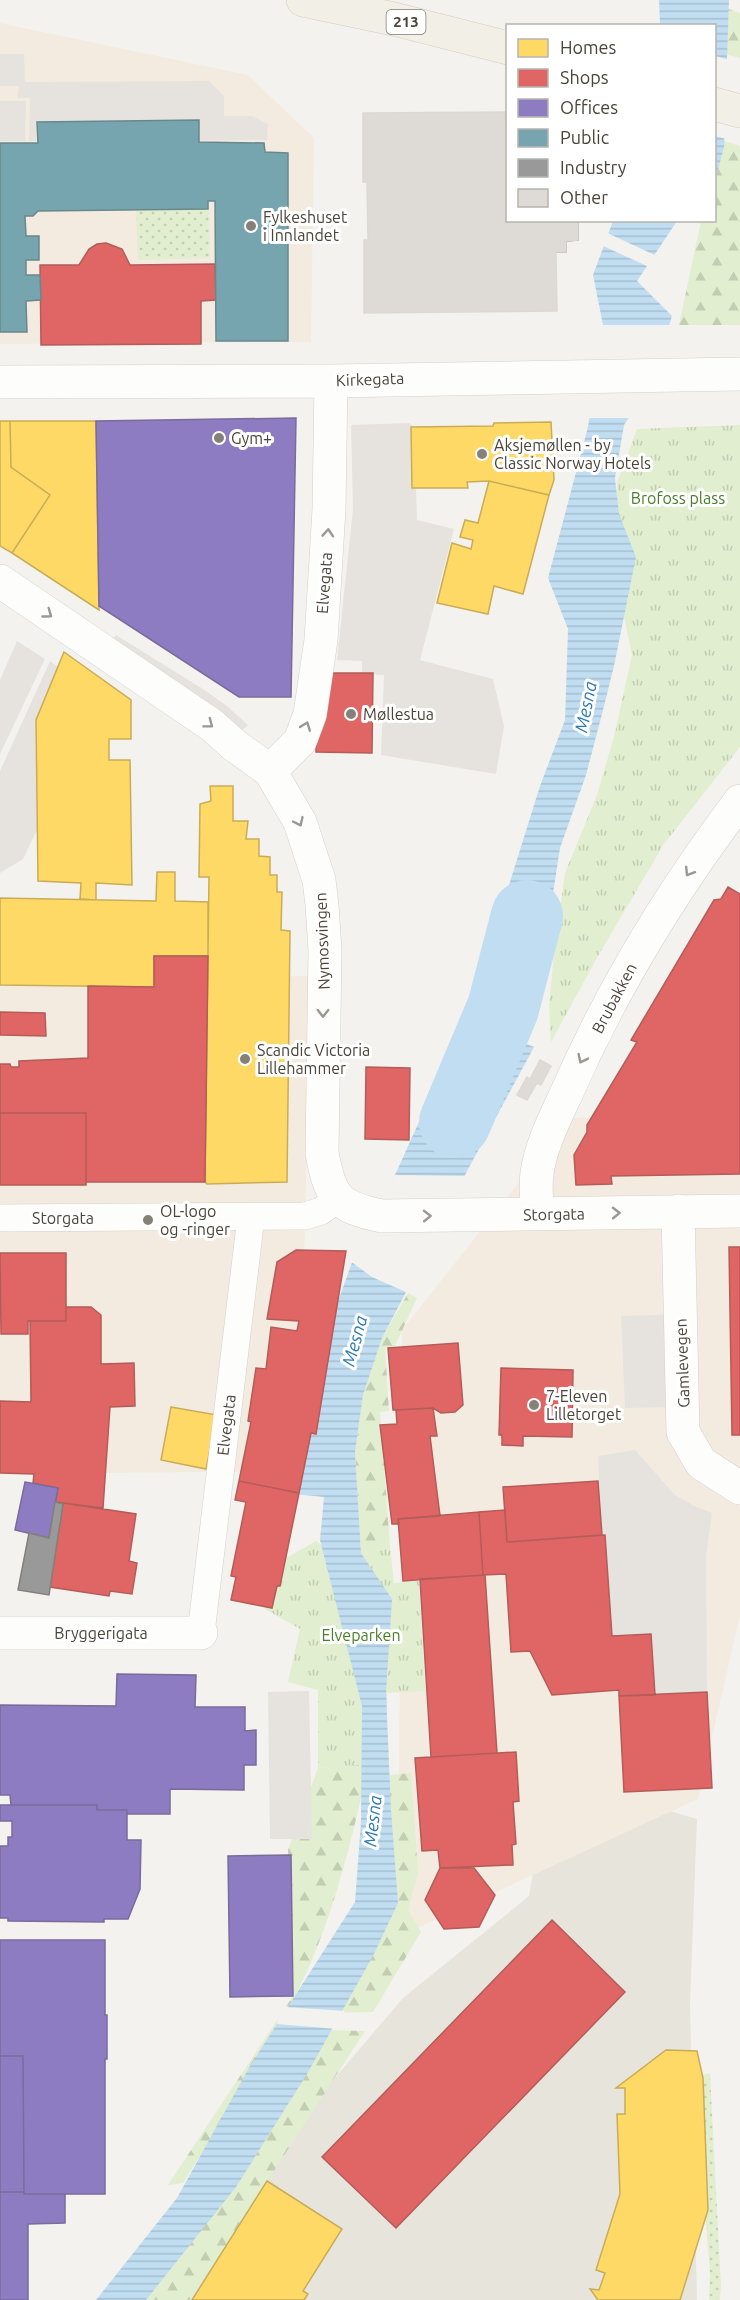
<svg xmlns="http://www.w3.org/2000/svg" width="740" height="2300" viewBox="0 0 740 2300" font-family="Ubuntu,sans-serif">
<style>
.residential{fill:#e7e4dc}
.commercial{fill:#f3ebdf}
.grass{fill:url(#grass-dots)}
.forest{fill:url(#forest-firs)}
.park{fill:url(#park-tufts)}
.parking{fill:#e6e3df}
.water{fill:url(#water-rules)}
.pier{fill:#f4f2ee}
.homes{fill:#ffd966;stroke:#c9ac58;stroke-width:1.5}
.shops{fill:#e06666;stroke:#b35c58;stroke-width:1.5}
.offices{fill:#8e7cc3;stroke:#7a6b9a;stroke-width:1.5}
.public{fill:#76a5af;stroke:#69888c;stroke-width:1.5}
.industry{fill:#999;stroke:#82807c;stroke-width:1.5}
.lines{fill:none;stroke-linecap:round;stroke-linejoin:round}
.river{stroke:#c0ddf1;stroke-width:72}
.building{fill:#dedbd6;stroke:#dcd9d4;stroke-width:1.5}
.pedestrian-casing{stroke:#d2d0cb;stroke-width:28}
.minor-casing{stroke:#d2d0cb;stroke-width:34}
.primary-casing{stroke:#d6cebb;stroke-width:34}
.pedestrian{stroke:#fdfdfc;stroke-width:27}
.minor{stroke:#fdfdfc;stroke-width:33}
.primary{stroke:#f2efe6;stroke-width:33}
.oneway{stroke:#9b9791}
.poi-dot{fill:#868178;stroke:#fff;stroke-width:2}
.labels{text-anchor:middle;stroke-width:6;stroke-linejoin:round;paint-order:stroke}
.shield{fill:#fff;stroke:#817c74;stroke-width:1.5}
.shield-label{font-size:15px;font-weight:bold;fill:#4b4439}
.poi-label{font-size:16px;fill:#4b4439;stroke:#fff;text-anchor:start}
.street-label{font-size:16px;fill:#4b4439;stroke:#fff}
.park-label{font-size:16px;fill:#4a7f2a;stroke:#fff}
.water-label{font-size:18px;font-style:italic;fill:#2e7ab2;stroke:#fff}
</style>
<defs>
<pattern id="grass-dots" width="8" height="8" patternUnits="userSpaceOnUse" patternTransform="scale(1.5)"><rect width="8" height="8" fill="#e1eecf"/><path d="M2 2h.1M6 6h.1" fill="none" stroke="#c3cdb2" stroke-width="1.8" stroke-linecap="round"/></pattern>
<pattern id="forest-firs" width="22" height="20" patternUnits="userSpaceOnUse" patternTransform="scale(1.5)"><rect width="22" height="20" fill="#e1eecf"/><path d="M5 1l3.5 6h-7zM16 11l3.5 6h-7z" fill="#c3cdb2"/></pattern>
<pattern id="park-tufts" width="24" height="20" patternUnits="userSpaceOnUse" patternTransform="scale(1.5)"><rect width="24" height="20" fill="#e1eecf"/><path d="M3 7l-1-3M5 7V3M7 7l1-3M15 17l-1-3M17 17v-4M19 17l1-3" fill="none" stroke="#c3cdb2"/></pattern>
<pattern id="water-rules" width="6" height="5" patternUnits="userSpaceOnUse" patternTransform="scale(1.5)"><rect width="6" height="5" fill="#c0ddf1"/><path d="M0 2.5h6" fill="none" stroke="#a6bfcf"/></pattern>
</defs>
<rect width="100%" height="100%" fill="#f4f2ee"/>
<path class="residential" d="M550 1776 697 1819 690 2004 697 2300H176L270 2154 403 1998 529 1896Z"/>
<path class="commercial" d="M0 23 248 75 314 138 311 342 0 344Z
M311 976 299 1471 0 1474V981Z
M740 1112V1615L698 1799 398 1937 402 1330 570 1118Z"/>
<path class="grass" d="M209 209 210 258 138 260 136 211Z
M710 2073 721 2286 720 2300H709L710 2273 694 2078Z"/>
<path class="forest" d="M707 1 740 13V58L718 52 714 26Z
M718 139 740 146V325H679L701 221 714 220V158Z
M408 1293 417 1298 395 1346 385 1348 389 1411 380 1412 390 1546 361 1553 355 1452 363 1395 382 1338Z
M369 1764C355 1825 341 1886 318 1945 285 2029 231 2106 183 2183L168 2185 293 1996 288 1850 318 1768Z
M411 1773 418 1872 408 1910 421 1932 373 2012 322 2013 371 1899 389 1775Z
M327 2030 365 2031 190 2300H139Z"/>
<path class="park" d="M740 425V747L664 844 598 956 551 1042 549 1006 555 944 565 873 597 795 614 737 632 655 617 583V483L637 429Z
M316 1541 350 1566 361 1553 390 1546 394 1583 419 1581 425 1691 387 1693V1763L318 1768V1690L288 1682 300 1629 265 1609 271 1584 279 1562Z"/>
<path class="parking" d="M0 54H24L25 82 209 81 224 96V116H252L268 124 267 140 29 141 30 98H17L19 86H0Z
M0 101H26L25 141H0Z
M409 423 414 427 417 520 454 529 420 660 493 679 504 726 496 774 381 755 384 675 362 674V661L337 660 353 509 351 425Z
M116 635 203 689 227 706 248 725 239 733 108 645Z
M17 641 45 659 0 754V680Z
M50 661 100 700 23 859 0 873V771Z
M680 1314 683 1407 625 1408 621 1316Z
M635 1450 675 1495 694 1506 712 1513 706 1556 707 1692 655 1695 651 1634 612 1636 605 1536 602 1535 598 1456Z
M309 1691 312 1839H270L268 1692Z"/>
<path class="water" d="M659 0H729L724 147 715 181 714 26 660 25Z
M613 221H677L637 281 672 316 650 387 624 425 615 478 619 514 636 557 614 666 602 714 586 775 560 848 552 900 526 1024 475 1001 496 944H500L510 921 504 901 540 786 565 720 568 629 548 578 588 427 603 325 593 275Z
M466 1018 534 1047 466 1173 440 1227 382 1338 363 1395 355 1452 361 1553 392 1599 386 1692 391 1810 398 1903 374 1954 307 2074 236 2187 146 2300H96L177 2198 250 2066 355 1902 361 1822 362 1706 320 1540 324 1497 294 1494 329 1326 363 1232 395 1175Z"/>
<path class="pier" d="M715 56 730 60 727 139 714 136Z
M605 232 657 256 649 267 601 245Z
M600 325H672L653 388 632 418H587Z
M395 1175 467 1176 408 1293 372 1277 350 1261 361 1230Z
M285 2007 345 2011 336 2029 277 2024 278 2019Z"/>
<path class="homes" d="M0 421H10L11 467 50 495 12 553 0 546Z
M10 421H96L99 610 12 553 50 495 11 467Z
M551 422 554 480 549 495 489 481 467 482 468 488H412L411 427 493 426 494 423Z
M489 481 549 495 523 594 494 586 488 614 437 603 452 543 471 549 473 540 460 537 465 520 478 523Z
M64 652 131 700V739H109V760H130L132 885 96 883V900L80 899 81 883 38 881 36 720Z
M210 786H233V821H248L246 839H259V856L270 857V875H277V892H282L281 930 290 931 287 1182 207 1184 205 1182 209 877H199L200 804 211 801Z
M157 872H175V901L208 902V956H154V987L0 985V898L156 901Z
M171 1407 217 1415 206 1469 161 1460Z
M666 2050 697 2051 703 2078 708 2210 680 2300H598L590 2289 599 2290 605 2273 596 2270 620 2194 617 2114H625V2088H616Z
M267 2181 342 2229 303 2291 308 2294 304 2300H192Z"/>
<path class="shops" d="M106 243 122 249 130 265 215 264 216 300 201 301V344L41 345 40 265H79L89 249 97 244Z
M318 673H373L372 753 316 752Z
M728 887 740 894V1174L611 1176 612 1184 576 1185 574 1155 587 1132V1125L637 1042 631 1040 714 900 721 899Z
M154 956H208L205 1182H86V1113H0V1064H10L11 1067H19V1061L88 1058V986L154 987Z
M0 1012 45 1013 46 1036 0 1035Z
M366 1067 410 1068 409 1140 365 1139Z
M0 1113H86V1185H0Z
M729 1247H740V1435H732Z
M296 1250 346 1251 316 1434 311 1433 299 1493 239 1481 251 1422 248 1421 256 1368 266 1369 271 1327 297 1331 299 1321 267 1319 277 1262Z
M0 1253H66V1321H28V1334H1Z
M66 1307H91L101 1315V1364L134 1363 135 1406 110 1407 103 1508 55 1502 58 1488 33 1483 34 1474 0 1473V1401L31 1402 30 1321H66Z
M458 1343 463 1405 455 1412 441 1413 433 1408 393 1410 388 1348Z
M501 1368 573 1370 572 1437 523 1436V1446L502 1445V1435H499Z
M433 1408 437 1436H430L440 1516 398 1519 399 1524H392L380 1425 397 1424 396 1410Z
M239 1481 299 1493 280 1586H277L272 1608 231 1600 236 1577 231 1576 246 1502 235 1500Z
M598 1481 602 1535 507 1542 503 1487Z
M63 1503 136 1514 129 1561 137 1563 132 1594 110 1591 109 1596 50 1587Z
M505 1510 507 1542 605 1535 612 1636 651 1634 655 1695 619 1696V1690L552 1695 530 1651 511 1652 506 1574 483 1575 479 1512Z
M479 1512 483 1575 403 1581 398 1519Z
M485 1575 497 1753 431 1757 420 1579Z
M707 1692 712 1788 624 1792 619 1696Z
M516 1752 519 1801 513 1802 516 1844 512 1845 513 1865 440 1868 438 1850 422 1851 415 1758Z
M440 1868H474L495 1895 479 1927 444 1929 425 1900Z
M552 1920 625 1992 396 2228 322 2157Z"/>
<path class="offices" d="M296 418 291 697H239L99 606 96 421Z
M25 1482 58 1488 49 1538 15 1530Z
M117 1674 196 1675 195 1707H245V1731L256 1730V1765H244V1790L170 1789V1814H127V1810H97V1805H11L10 1795H0V1705L116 1706Z
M0 1805H97V1810H127V1840H141L140 1889 128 1919H104V1922L8 1921V1918H0V1846H8V1837H12V1821H0Z
M291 1855 293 1996 230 1997 228 1856Z
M0 1940H105V2015H107V2059H105V2194H24L23 2056H0Z
M0 2056H23L24 2192H0Z
M0 2192H24V2194H65V2223L28 2224V2300H0Z"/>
<path class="public" d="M199 120V142L264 143 265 152 288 153V341H216L215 201H208V209L38 211 33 216H25L26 236H39V260H26V275H40L41 300 26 301 27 332H0V143H38L37 122Z"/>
<path class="industry" d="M556 220H578V240L566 241V252H556Z
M55 1502 63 1504 49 1595 18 1590 29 1533 49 1538Z"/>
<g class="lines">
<path class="river" d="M455 1122 503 1008 527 916"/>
</g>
<path class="building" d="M508 112V220H578V240L566 241V252H556L557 311 364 313V240H368L367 182H363V113Z
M540 1060 551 1066 541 1085 537 1083 527 1100 517 1095 527 1077 530 1079Z"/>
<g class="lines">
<defs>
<path id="pedestrian" d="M0 1218 305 1216 321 1211 338 1199
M201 1633 251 1217"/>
<path id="minor" d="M0 382 331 381 740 374
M0 581 213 726 234 745 270 771 300 822 319 880 322 905 325 950 322 1153C330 1197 337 1207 382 1216L740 1211
M270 771 300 741 310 714 321 640 329 509 331 381
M678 1211 683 1432 701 1463 740 1488
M537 1214C537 1201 535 1187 537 1173 541 1145 555 1118 567 1092 612 989 672 891 740 801
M0 1633H201"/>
<path id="primary" d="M303 0 394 19 508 48
M714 104 740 111"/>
</defs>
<use href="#pedestrian" class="pedestrian-casing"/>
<use href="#minor" class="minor-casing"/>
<use href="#primary" class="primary-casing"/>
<use href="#pedestrian" class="pedestrian"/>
<use href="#minor" class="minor"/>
<use href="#primary" class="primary"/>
</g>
<defs><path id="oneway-chevron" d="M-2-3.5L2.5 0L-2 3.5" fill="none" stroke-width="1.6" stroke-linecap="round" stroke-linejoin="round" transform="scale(1.5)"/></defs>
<g class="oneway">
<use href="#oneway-chevron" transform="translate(328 533) rotate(-86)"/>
<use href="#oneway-chevron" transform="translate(48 614) rotate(36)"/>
<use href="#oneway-chevron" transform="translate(209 724) rotate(37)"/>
<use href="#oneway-chevron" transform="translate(306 726) rotate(-69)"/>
<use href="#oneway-chevron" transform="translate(299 822) rotate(65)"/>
<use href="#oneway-chevron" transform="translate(689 872) rotate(122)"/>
<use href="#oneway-chevron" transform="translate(323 1013) rotate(91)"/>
<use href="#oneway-chevron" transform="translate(582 1059) rotate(116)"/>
<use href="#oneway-chevron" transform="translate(616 1213) rotate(-1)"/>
<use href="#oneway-chevron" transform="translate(427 1216) rotate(-1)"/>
</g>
<g class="poi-dot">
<circle cx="251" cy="226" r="6"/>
<circle cx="219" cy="438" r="6"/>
<circle cx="482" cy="454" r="6"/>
<circle cx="351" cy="714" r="6"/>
<circle cx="245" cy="1059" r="6"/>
<circle cx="148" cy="1220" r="6"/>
<circle cx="534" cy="1405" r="6"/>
</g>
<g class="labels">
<rect class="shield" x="386.5" y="10" width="39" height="24" rx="4.5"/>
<g class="shield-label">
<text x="406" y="27">213</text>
</g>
<g class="poi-label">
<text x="263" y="223">Fylkeshuset<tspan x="263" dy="18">i Innlandet</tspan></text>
<text x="231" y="444">Gym+</text>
<text x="494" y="451">Aksjemøllen - by<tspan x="494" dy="18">Classic Norway Hotels</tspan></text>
<text x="363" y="720">Møllestua</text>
<text x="257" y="1056">Scandic Victoria<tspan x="257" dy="18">Lillehammer</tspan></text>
<text x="160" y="1217">OL-logo<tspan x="160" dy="18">og -ringer</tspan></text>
<text x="546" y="1402">7-Eleven<tspan x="546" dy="18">Lilletorget</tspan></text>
</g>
<g class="street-label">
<text transform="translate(370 379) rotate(-2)" y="6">Kirkegata</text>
<text transform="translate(324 583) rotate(-86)" y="6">Elvegata</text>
<text transform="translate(322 941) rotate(-92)" y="6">Nymosvingen</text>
<text transform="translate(614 998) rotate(-62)" y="6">Brubakken</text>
<text transform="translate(554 1214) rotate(-1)" y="6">Storgata</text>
<text x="63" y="1224">Storgata</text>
<text transform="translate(682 1363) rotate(-92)" y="6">Gamlevegen</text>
<text transform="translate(226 1425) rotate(-83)" y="6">Elvegata</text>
<text x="101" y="1639">Bryggerigata</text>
</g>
<g class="park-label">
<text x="678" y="504">Brofoss plass</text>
<text x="361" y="1641">Elveparken</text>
</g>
<g class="water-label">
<text transform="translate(586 707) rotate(-79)" y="6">Mesna</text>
<text transform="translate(355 1341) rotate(-75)" y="6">Mesna</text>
<text transform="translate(373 1821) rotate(-84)" y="6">Mesna</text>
</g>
</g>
<rect x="506" y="24" width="210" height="198" fill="#ffffff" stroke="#b7b4b0" stroke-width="1.5"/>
<rect x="518" y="39" width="30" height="18" fill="#ffd966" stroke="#b7b4b0" stroke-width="1.5"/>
<text x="560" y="54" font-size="18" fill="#4b4439">Homes</text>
<rect x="518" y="69" width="30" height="18" fill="#e06666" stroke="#b7b4b0" stroke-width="1.5"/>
<text x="560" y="84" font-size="18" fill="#4b4439">Shops</text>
<rect x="518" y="99" width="30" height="18" fill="#8e7cc3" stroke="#b7b4b0" stroke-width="1.5"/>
<text x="560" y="114" font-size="18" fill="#4b4439">Offices</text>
<rect x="518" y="129" width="30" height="18" fill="#76a5af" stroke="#b7b4b0" stroke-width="1.5"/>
<text x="560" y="144" font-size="18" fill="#4b4439">Public</text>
<rect x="518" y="159" width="30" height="18" fill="#999999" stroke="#b7b4b0" stroke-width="1.5"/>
<text x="560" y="174" font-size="18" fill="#4b4439">Industry</text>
<rect x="518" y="189" width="30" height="18" fill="#dedbd6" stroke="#b7b4b0" stroke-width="1.5"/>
<text x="560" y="204" font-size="18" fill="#4b4439">Other</text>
</svg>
